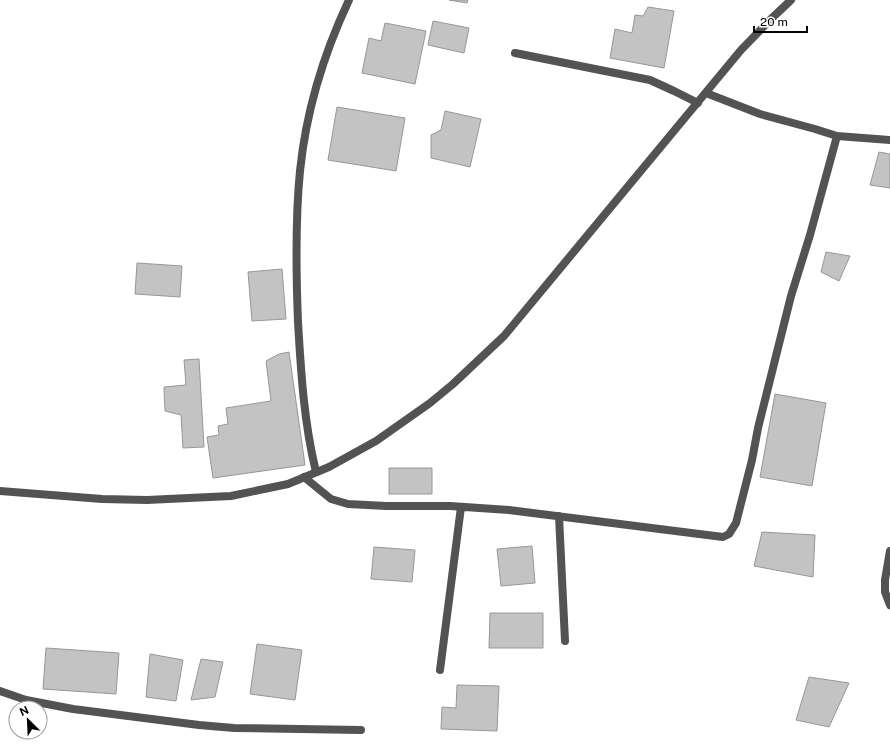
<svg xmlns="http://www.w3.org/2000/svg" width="890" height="748" viewBox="0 0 890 748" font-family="'Public Sans',sans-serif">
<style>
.building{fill:#c3c3c3;stroke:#979797}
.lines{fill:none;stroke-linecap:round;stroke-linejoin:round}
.minor{stroke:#535353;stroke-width:8}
.tertiary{stroke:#535353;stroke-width:8}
</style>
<rect width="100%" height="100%" fill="#fff"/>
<path class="building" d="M449 0H468L467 3Z
M648 7 674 11 664 68 610 58 615 29 632 33 635 15 643 16Z
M433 21 469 28 464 53 428 45Z
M385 23 426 31 415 84 362 73 369 38 381 41Z
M337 107 405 118 396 171 328 160Z
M445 111 481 119 470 167 431 158V135L441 130Z
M879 152 890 154V188L870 185Z
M826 252 850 256 839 281 821 272Z
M137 263 182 266 180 297 135 294Z
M282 269 286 319 252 321 248 272Z
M289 352 305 465 213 478 207 437 219 435 218 426 228 424 226 408 271 401 266 361 279 354Z
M199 359 204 447 183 448 181 415 165 411 164 387 186 385 184 360Z
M775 394 826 403 812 486 760 477Z
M389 468H432V494H389Z
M762 532 815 535 813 577 754 566Z
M532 546 535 583 501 586 497 549Z
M374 547 415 550 412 582 371 579Z
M490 613H543V648H489Z
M257 644 302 650 295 700 250 694Z
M46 648 119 653 116 694 43 689Z
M150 654 183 660 176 701 146 697Z
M201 659 223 662 215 697 191 700Z
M809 677 849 683 829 727 796 720Z
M457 685 499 686 497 731 441 729 442 707 456 708Z"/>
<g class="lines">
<path class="minor" d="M515 53 650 80 674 91 698 103
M837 136 890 140
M316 472C304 423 301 373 298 322 296 272 295 221 300 171 306 112 324 53 349 0
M304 477 331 499 348 504 386 506H450L509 510 723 537 729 534 736 523 752 460 758 428 791 296 810 235 837 136 815 129 760 114 706 93
M559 516 565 641
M890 551 885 580V592L890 605
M440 670 461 507
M0 691 26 700 73 709 199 725 234 728 361 730"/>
<path class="tertiary" d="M0 491 102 499 147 500 231 496 288 484 329 467 376 441 430 403 453 384 504 336 741 50 771 19 791 0"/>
</g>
<g transform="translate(28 720) rotate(336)"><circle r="19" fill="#ffffff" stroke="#999999"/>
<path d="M0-3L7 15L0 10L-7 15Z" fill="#000000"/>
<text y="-6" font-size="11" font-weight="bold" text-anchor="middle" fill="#000000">N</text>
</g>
<path d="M754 26v6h53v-6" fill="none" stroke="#000000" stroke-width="2"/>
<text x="760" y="26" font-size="12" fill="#000000" stroke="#ffffff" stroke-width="3" paint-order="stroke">20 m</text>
</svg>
